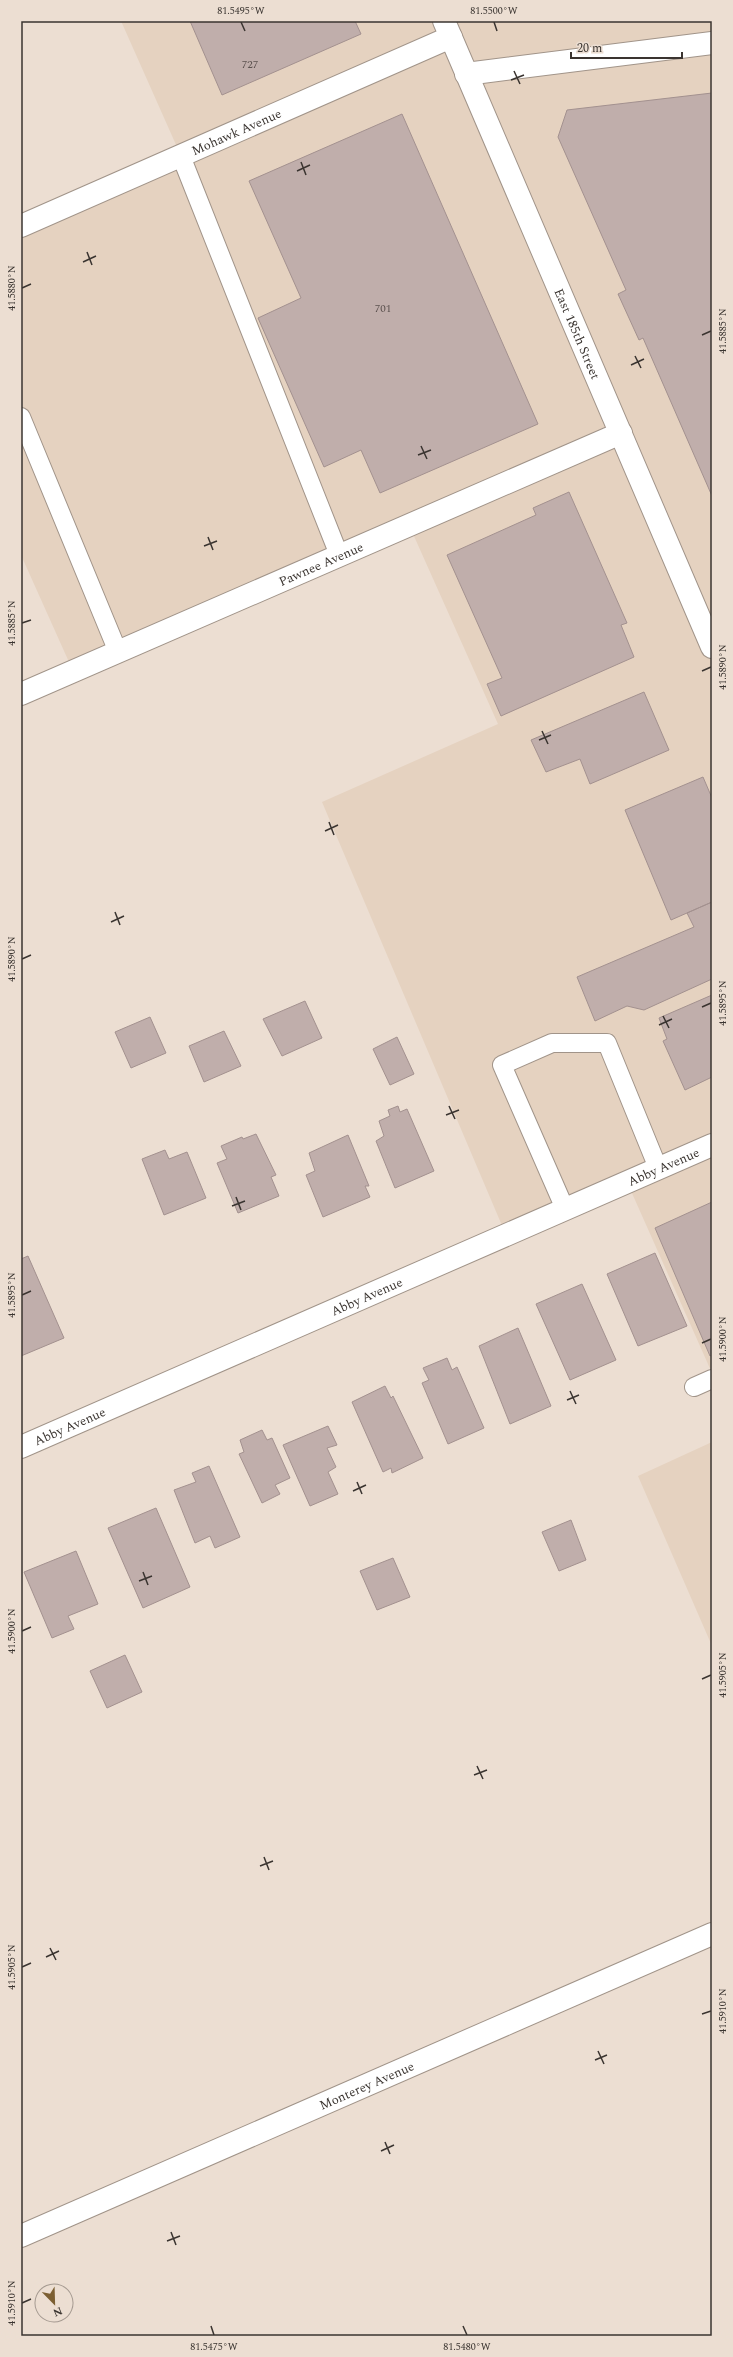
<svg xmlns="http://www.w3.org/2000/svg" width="733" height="2357" viewBox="0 0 733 2357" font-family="Spectral,serif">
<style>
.built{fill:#e5d2c0}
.building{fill:#c0aeab;stroke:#a3918f}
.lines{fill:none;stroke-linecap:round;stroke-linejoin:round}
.service-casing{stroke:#a19489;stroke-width:20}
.minor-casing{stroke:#a19489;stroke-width:24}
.tertiary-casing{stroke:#a19489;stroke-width:24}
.service{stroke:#fff;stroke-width:18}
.minor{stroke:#fff;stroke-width:22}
.tertiary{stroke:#fff;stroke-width:22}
.ticks{fill:none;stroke:#3a3430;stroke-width:1.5}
.labels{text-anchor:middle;stroke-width:3;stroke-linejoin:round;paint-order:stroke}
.number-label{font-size:11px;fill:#5c524f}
.street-label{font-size:13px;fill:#3a3430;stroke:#ecded2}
.neatline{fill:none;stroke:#3a3430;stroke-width:1.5}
.ticks-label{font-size:10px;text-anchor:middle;fill:#3a3430}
</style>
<rect width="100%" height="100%" fill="#ecded2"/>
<path class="built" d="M121 21H712V1373L627 1182 506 1235 322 802 498 724 409 525 73 671 21 555V226L181 156Z
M712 1442V1646L638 1476Z"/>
<path class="building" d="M190 21H355L361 34 222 95Z
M712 93V496L643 338 639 340 618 294 626 290 558 137 567 110Z
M402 114 538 424 380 493 361 450 324 467 258 318 301 298 249 181Z
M569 492 627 623 621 625 634 657 501 716 487 684 502 678 447 555 536 515 533 508Z
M644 692 669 750 590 784 580 759 546 772 531 740Z
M703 777 712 798V902L671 920 625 810Z
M712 902V979L644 1010 627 1006 595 1021 577 977 694 927 687 913Z
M712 995V1077L685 1090 663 1041 667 1039 659 1018Z
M305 1001 322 1038 282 1056 263 1019Z
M150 1017 166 1053 131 1068 115 1032Z
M224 1031 241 1066 204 1082 189 1046Z
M397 1037 414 1074 390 1085 373 1049Z
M398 1106 400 1112 407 1109 434 1171 395 1188 376 1141 384 1136 379 1121 390 1116 388 1110Z
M256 1134 276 1175 271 1177 279 1196 238 1213 217 1163 227 1159 221 1146 242 1137 243 1139Z
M348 1135 369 1186H365L370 1197 323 1217 306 1175 315 1171 309 1153Z
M165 1150 169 1159 187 1152 206 1198 164 1215 142 1159Z
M712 1202V1355L710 1356 655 1228Z
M655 1253 687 1326 638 1346 607 1274Z
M28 1256 64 1338 21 1356V1259Z
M582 1284 616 1360 570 1380 536 1304Z
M518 1328 551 1406 510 1424 479 1346Z
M447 1358 452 1370 457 1367 484 1428 448 1444 422 1383 429 1380 423 1368Z
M385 1386 391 1398 393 1396 423 1458 392 1473 391 1468 383 1472 352 1402Z
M328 1426 337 1445 327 1448 336 1467 328 1472 338 1494 310 1506 283 1445Z
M262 1430 267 1440 272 1438 290 1478 275 1485 280 1494 262 1503 239 1454 244 1452 240 1440Z
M209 1466 240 1537 215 1548 210 1536 195 1543 174 1490 196 1482 192 1473Z
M156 1508 190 1587 143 1608 108 1528Z
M571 1520 586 1560 559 1571 542 1532Z
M76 1551 98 1604 68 1616 74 1629 52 1638 24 1572Z
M393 1558 410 1597 377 1610 360 1571Z
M125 1655 142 1692 107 1708 90 1671Z"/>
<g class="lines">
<defs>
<path id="service" d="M181 156 339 555
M21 417 118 652
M565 1209 502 1065 552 1043H607L658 1168
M694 1387 712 1379"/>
<g id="minor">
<path d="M466 74 712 43"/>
<path id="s1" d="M21 226 451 37"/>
<path id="s2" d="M21 694 621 433"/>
<path id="s3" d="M21 1447 712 1145"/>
<path id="s4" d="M21 2236 712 1934"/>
</g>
<g id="tertiary">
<path id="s5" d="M444 21 712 647"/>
</g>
</defs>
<use href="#service" class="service-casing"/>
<use href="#minor" class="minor-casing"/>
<use href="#tertiary" class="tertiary-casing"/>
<use href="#service" class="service"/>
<use href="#minor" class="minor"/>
<use href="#tertiary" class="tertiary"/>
</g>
<path class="ticks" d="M241 22 245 31M494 22 497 31M514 71 520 84M511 80 524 75M301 162 306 175M297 171 310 165M87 252 92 265M83 262 96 256M22 288 31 284M702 335 711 331M635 356 641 368M631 365 644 359M421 446 427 459M418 455 431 450M208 537 213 550M204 546 217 541M22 623 31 620M702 671 711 667M542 731 548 744M539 740 551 735M329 822 334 835M325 831 338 825M115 912 120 925M111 922 124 916M22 959 31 955M702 1007 711 1003M663 1016 669 1028M659 1025 672 1019M449 1106 455 1119M446 1115 459 1110M236 1197 241 1210M232 1206 245 1201M22 1295 31 1291M702 1343 711 1339M570 1391 576 1404M567 1400 579 1395M357 1482 362 1494M353 1491 366 1485M143 1572 148 1585M139 1581 152 1576M22 1631 31 1627M702 1679 711 1675M477 1766 483 1779M474 1775 487 1770M264 1857 269 1870M260 1866 273 1861M50 1948 56 1960M46 1957 59 1951M22 1967 31 1963M702 2014 711 2011M598 2051 604 2064M595 2060 607 2055M385 2142 390 2154M381 2151 394 2145M171 2232 176 2245M167 2241 180 2236M22 2303 31 2299M211 2326 214 2335M463 2326 467 2335"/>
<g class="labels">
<g class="number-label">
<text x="250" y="68">727</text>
<text x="383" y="312">701</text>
</g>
<g class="street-label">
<text dy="5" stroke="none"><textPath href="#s1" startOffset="235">Mohawk Avenue</textPath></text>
<text dy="5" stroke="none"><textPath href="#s5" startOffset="340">East 185th Street</textPath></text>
<text dy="5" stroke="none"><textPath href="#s2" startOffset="327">Pawnee Avenue</textPath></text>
<text dy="5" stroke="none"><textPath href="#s3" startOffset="701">Abby Avenue</textPath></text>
<text dy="5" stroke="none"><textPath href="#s3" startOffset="377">Abby Avenue</textPath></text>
<text dy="5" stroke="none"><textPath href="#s3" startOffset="53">Abby Avenue</textPath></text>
<text dy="5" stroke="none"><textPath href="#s4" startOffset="377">Monterey Avenue</textPath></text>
</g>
</g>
<rect width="733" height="2357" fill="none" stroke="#ecded2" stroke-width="44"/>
<g transform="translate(54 2303) rotate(157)"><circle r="19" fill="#ecded2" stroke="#a59a91"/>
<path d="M0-3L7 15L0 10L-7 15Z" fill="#7c5f33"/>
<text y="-6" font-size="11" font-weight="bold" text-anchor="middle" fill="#3a3430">N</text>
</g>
<path d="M571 52v6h111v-6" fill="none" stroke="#3a3430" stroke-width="2"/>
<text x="577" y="52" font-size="12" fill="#3a3430" stroke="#ecded2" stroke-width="3" paint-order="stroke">20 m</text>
<rect x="22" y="22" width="689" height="2313" class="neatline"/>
<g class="ticks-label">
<text x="241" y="14">81.5495°W</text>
<text x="494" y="14">81.5500°W</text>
<text transform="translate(11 288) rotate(-90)" y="4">41.5880°N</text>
<text transform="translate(722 331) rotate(-90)" y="4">41.5885°N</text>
<text transform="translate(11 623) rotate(-90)" y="4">41.5885°N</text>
<text transform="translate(722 667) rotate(-90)" y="4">41.5890°N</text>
<text transform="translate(11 959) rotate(-90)" y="4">41.5890°N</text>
<text transform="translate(722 1003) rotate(-90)" y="4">41.5895°N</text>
<text transform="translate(11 1295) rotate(-90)" y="4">41.5895°N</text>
<text transform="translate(722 1339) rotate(-90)" y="4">41.5900°N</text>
<text transform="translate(11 1631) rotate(-90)" y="4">41.5900°N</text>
<text transform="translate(722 1675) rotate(-90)" y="4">41.5905°N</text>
<text transform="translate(11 1967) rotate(-90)" y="4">41.5905°N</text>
<text transform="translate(722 2011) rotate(-90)" y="4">41.5910°N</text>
<text transform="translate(11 2303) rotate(-90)" y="4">41.5910°N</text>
<text x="214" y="2350">81.5475°W</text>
<text x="467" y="2350">81.5480°W</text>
</g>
</svg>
